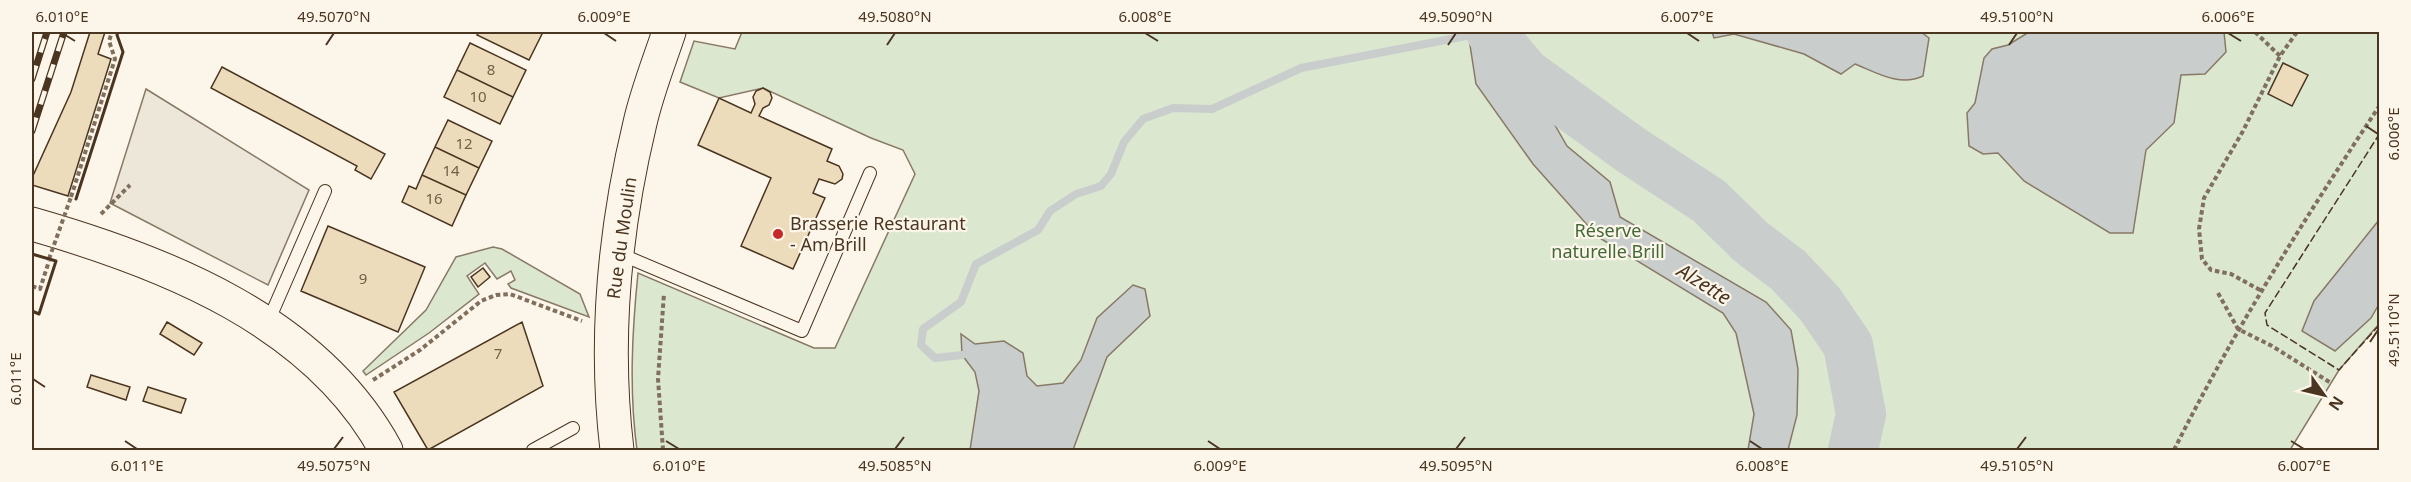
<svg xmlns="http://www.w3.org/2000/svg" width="2411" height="482" viewBox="0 0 2411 482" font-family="'Noto Sans',sans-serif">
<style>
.green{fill:#dce7d0;stroke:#887966;stroke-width:1.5}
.parking{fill:#ede7d9;stroke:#887966;stroke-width:1.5}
.water{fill:#c9cecd;stroke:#887966;stroke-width:1.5}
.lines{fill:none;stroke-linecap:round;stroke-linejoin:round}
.stream{stroke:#c9cecd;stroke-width:8}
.river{stroke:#c9cecd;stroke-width:50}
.building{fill:#ecdcbc;stroke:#4a3520;stroke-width:1.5}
.lane-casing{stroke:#4a3520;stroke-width:14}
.secondary-casing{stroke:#4a3520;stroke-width:35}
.path{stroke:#7f6f5c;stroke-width:4;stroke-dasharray:4.5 3;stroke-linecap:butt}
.lane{stroke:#fbf6e9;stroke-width:12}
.secondary{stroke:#fbf6e9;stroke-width:33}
.rail-casing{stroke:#4a3520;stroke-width:7}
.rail{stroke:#fbf6e9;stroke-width:4.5;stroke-dasharray:14;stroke-linecap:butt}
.path-bridge{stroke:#7f6f5c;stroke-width:4;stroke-dasharray:4.5 3;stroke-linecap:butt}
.fence{stroke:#4a3520;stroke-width:1.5;stroke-dasharray:8 3;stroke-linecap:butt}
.wall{stroke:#4a3520;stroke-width:3}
.ticks{fill:none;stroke:#4a3520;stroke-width:2}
.poi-dot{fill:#c62828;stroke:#fbf6e9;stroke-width:2}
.labels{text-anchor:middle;stroke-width:4.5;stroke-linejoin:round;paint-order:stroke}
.number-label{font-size:15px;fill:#725f47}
.poi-label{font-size:18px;fill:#4a3520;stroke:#fbf6e9;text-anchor:start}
.park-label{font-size:18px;fill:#436837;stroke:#fbf6e9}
.street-label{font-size:18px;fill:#4a3520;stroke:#fbf6e9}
.water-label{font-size:20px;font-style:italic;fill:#4a3520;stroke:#fbf6e9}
.neatline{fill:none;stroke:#4a3520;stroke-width:2}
.ticks-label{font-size:15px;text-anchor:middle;fill:#4a3520}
</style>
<rect width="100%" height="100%" fill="#fbf6e9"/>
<path class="green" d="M742 32H2379V324L2339 370 2290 450H637C629 391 632 332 638 273L814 348H835L915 174 903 150 871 138 763 88 719 98 680 82 694 41 735 49Z
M493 247 502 249 580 294 589 317 511 288 508 284 515 280 511 271 497 279 485 263 467 276 479 294 429 333 366 375 363 371 426 310 456 257Z"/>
<path class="parking" d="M146 89 309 190 268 285 110 203Z"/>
<path class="water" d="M1468 32H1509L1525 73 1567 146 1610 182 1620 217 1766 302 1791 330 1798 369 1797 415 1788 450H1748L1754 414 1736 333 1723 313 1598 237 1533 164 1476 84Z
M1712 32H1921L1929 38 1923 76C1900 87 1877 73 1855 64L1841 74 1804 54 1734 34 1714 38Z
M2029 32H2224L2226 52 2205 74 2181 75 2174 123 2146 150 2133 233H2110L2024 181 1998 153 1983 154 1969 146 1967 113 1975 103 1984 58 1992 49 2008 45Z
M2379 220V304L2371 318 2335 351 2302 331 2314 301Z
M1133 285 1145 289 1150 316 1107 357 1073 450H970L979 391 975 372 962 355 961 334 975 344 1004 341 1023 353 1027 376 1037 386 1063 383 1081 360 1097 318Z"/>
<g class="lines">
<path class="stream" d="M962 355 935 358 921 345 923 329 961 302 976 264 1038 230 1050 211 1076 194 1101 186 1111 174 1124 142 1143 119 1173 108 1212 109 1301 68 1487 32"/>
<path class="river" d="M1491 32 1525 73 1631 150 1709 201 1751 242 1788 270 1820 304 1848 345 1861 414 1853 450"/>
</g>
<path class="building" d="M90 32H105L98 54 111 59 68 196 32 185V178L71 92Z
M479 32H543L529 60 477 35Z
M470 43 526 70 513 97 457 70Z
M2283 63 2308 75 2292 106 2268 94Z
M222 67 385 154 371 179 355 170 357 166 211 88Z
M457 70 513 97 500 124 444 97Z
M763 88 770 92 772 98 769 105 763 108 759 116 832 149 827 161 839 166 843 174 842 179 835 184 819 179 813 193 825 198 793 269 741 246 771 178 698 145 719 98 751 113 755 104 753 97 756 91Z
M448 120 492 141 479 168 435 147Z
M435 147 479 168 466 195 422 175Z
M422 175 466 195 452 226 402 202 409 186 416 189Z
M328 226 425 267 398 332 301 291Z
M483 268 490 277 478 287 471 277Z
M167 322 202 343 194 355 160 334Z
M522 322 543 386 428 450 394 392Z
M91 375 130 387 126 400 87 387Z
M148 387 186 399 181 413 143 401Z"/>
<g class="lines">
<defs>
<path id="lane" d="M620 254 802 331 870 173
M268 322 325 191
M533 450 573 428"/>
<path id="secondary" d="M32 224C165 262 316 321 386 450
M617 450C604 341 614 231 640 123 647 92 659 62 669 32"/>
</defs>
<use href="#lane" class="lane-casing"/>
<use href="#secondary" class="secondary-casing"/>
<path class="path" d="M2255 32 2280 56
M71 197 115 59 109 41 112 32
M101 214 130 185
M32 286 40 289 49 261
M2260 290 2231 274 2211 270 2202 259 2199 229 2204 198 2243 131 2280 56 2297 32
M2218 293 2238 329 2272 346 2331 383
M373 380 420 350 481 301 496 295 510 294 582 321
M663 450 658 379 664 293
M2174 450C2234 330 2305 218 2380 105"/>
<use href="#lane" class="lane"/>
<use href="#secondary" class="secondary"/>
<defs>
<path id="rail" d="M32 79 47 32
M32 131 64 32"/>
</defs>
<use href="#rail" class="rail-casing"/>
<use href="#rail" class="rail"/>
<path class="path-bridge" d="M49 259 71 197"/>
<path class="fence" d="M2380 133 2265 313 2267 325 2339 370 2380 324"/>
<path class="wall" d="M76 199 123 52 117 35 118 32
M32 254 56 261 39 314 32 311"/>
</g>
<path class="ticks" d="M62 33 75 41M604 33 616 41M1145 33 1158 41M1687 33 1699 41M2228 33 2241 41M326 45 334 33M887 45 895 33M1448 45 1456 33M2009 45 2017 33M2366 126 2378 134M2370 342 2378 330M33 379 45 387M125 441 137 449M666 441 679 449M1208 441 1220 449M1750 441 1762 449M2291 441 2304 449M334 449 343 437M895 449 904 437M1456 449 1465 437M2017 449 2026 437"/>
<circle class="poi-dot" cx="778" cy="234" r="6"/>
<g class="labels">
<g class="number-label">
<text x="491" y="75">8</text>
<text x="478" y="102">10</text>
<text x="464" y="149">12</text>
<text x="451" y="176">14</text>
<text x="434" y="204">16</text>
<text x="363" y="284">9</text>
<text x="498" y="359">7</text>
</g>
<g class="poi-label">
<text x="790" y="230">Brasserie Restaurant<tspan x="790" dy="21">- Am Brill</tspan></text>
</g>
<g class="park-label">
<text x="1608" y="237">Réserve<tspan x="1608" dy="21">naturelle Brill</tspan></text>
</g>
<g class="street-label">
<text transform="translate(622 238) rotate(-82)" y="6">Rue du Moulin</text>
</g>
<g class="water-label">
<text transform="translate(1704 284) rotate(32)" y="7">Alzette</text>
</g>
</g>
<rect width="2411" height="482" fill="none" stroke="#fbf6e9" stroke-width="66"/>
<g transform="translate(2324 395) rotate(124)" stroke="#fbf6e9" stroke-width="4.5" paint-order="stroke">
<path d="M0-4.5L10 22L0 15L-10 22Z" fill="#4a3520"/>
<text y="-9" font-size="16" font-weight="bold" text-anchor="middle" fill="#4a3520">N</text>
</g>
<rect x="33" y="33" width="2345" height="416" class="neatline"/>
<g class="ticks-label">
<text x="62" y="22">6.010°E</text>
<text x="334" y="22">49.5070°N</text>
<text x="604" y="22">6.009°E</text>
<text x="895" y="22">49.5080°N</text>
<text x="1145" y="22">6.008°E</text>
<text x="1456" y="22">49.5090°N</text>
<text x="1687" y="22">6.007°E</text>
<text x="2017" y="22">49.5100°N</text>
<text x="2228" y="22">6.006°E</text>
<text transform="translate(2394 134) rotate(-90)" y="5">6.006°E</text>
<text transform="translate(2394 330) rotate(-90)" y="5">49.5110°N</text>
<text transform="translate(16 379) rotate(-90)" y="5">6.011°E</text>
<text x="137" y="471">6.011°E</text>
<text x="334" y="471">49.5075°N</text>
<text x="679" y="471">6.010°E</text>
<text x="895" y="471">49.5085°N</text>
<text x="1220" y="471">6.009°E</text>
<text x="1456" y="471">49.5095°N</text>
<text x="1762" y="471">6.008°E</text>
<text x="2017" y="471">49.5105°N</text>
<text x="2304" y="471">6.007°E</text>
</g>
</svg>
